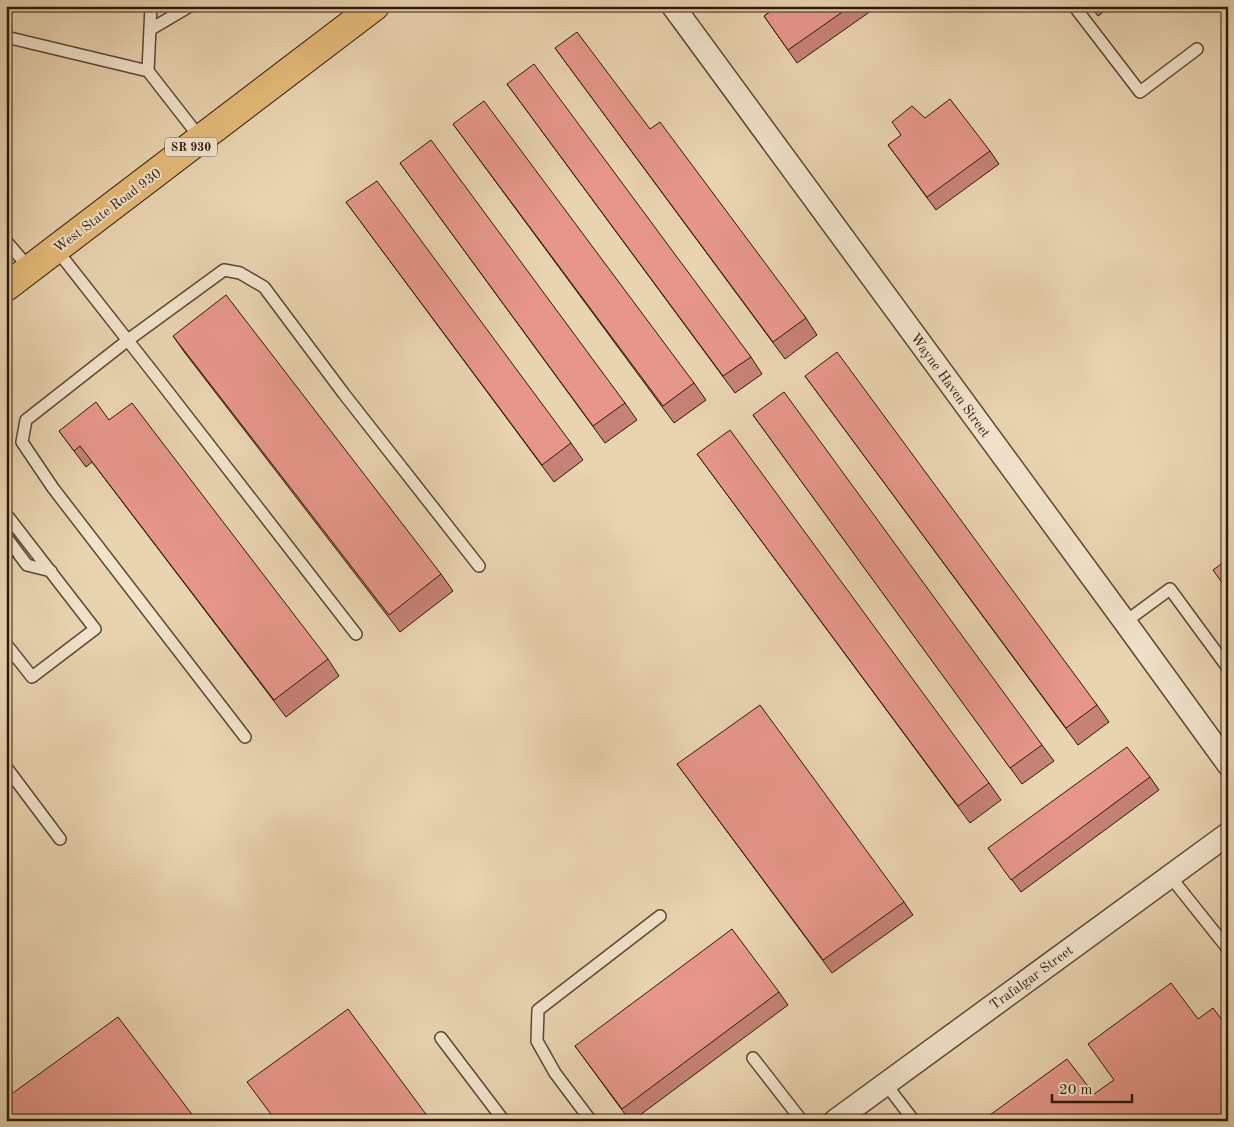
<svg xmlns="http://www.w3.org/2000/svg" width="1234" height="1127" viewBox="0 0 1234 1127" font-family="'Old Standard TT',serif">
<style>
.lines{fill:none;stroke-linecap:round;stroke-linejoin:round}
.service-casing{stroke:#5e4733;stroke-width:14}
.minor-casing{stroke:#5e4733;stroke-width:25}
.trunk-casing{stroke:#2f1809;stroke-width:30}
.service{stroke:#f1e3cc;stroke-width:11}
.minor{stroke:#f1e3cc;stroke-width:22}
.trunk{stroke:#e4ba78;stroke-width:28}
.wall{fill:#c78277;stroke:#2f1809}
.building{fill:#e7978a;stroke:#2f1809}
.labels{text-anchor:middle;stroke-width:4;stroke-linejoin:round;paint-order:stroke}
.shield{fill:#f1e3cc;stroke:#695544;stroke-width:1}
.shield-label{font-size:12px;font-weight:bold;fill:#2f1809}
.street-label{font-size:14px;fill:#2f1809;stroke:#f1e3cc}
</style>
<rect width="100%" height="100%" fill="#e9d4b0"/>
<filter id="stains"><feTurbulence type="fractalNoise" baseFrequency=".004" numOctaves="4"/><feColorMatrix values="0 0 0 0 .2 0 0 0 0 .09 0 0 0 0 .02 0 0 0 .5 -.17"/></filter>
<radialGradient id="worn" r=".72"><stop offset=".6" stop-color="#630" stop-opacity="0"/><stop offset="1" stop-color="#630" stop-opacity=".3"/></radialGradient>
<g class="lines">
<defs>
<path id="service" d="M1074 6 1140 92 1197 49
M151 29 190 6
M6 37 148 71 201 139
M148 71 151 6
M6 241 30 269
M56 249 155 375 356 634
M6 514 95 629 32 677 6 644
M6 537 27 565 51 571
M1125 622 1170 589 1228 668
M245 737 53 488 22 442 26 420 128 340 224 270 240 273 264 287 344 394 479 566
M6 767 60 839
M1169 875 1228 949
M441 1038 504 1121
M753 1058 802 1121
M885 1083 914 1121
M591 1121 555 1073 537 1041 538 1010 660 916"/>
<path id="minor" d="M673 6 1125 622 1228 764
M835 1121 1228 834"/>
<path id="trunk" d="M6 287 375 6"/>
</defs>
<use href="#service" class="service-casing"/>
<use href="#minor" class="minor-casing"/>
<use href="#trunk" class="trunk-casing"/>
<use href="#service" class="service"/>
<use href="#minor" class="minor"/>
<use href="#trunk" class="trunk"/>
</g>
<path class="wall" d="M778 6H878L797 63 764 16Z
M1090 6H1111L1098 16Z
M555 48 650 129 806 318 817 335 785 359Z
M507 84 751 357 762 374 735 393Z
M925 118 990 151 999 164 936 210 888 145Z
M453 124 694 383 706 400 674 423Z
M400 163 625 403 637 420 605 443Z
M346 202 571 443 583 460 554 482Z
M173 336 441 574 453 591 400 632 185 353Z
M805 376 1097 705 1109 722 1078 745Z
M753 415 1042 745 1054 761 1022 784Z
M109 420 328 659 339 676 286 717 92 462 86 467 59 431Z
M697 454 989 783 1001 800 970 823Z
M6 546 14 557 6 562Z
M677 764 904 902 913 915 832 973Z
M1150 777 1159 790 1021 892 988 848Z
M779 992 788 1005 632 1121H630L575 1046Z"/>
<path class="building" d="M778 6H851L788 50 764 16Z
M577 32 650 129 660 122 806 318 773 342 555 48Z
M534 64 751 357 723 376 507 84Z
M950 99 990 151 927 197 888 145 901 135 892 122 912 106 925 118Z
M484 101 694 383 663 406 453 124Z
M431 140 625 403 593 426 400 163Z
M377 181 571 443 542 465 346 202Z
M226 295 441 574 389 615 173 336Z
M837 352 1097 705 1066 728 805 376Z
M784 392 1042 745 1010 768 753 415Z
M96 402 109 420 132 403 328 659 274 700 80 446 74 451 59 431Z
M730 430 989 783 958 806 697 454Z
M1228 559V591L1213 570Z
M760 705 904 902 823 960 677 764Z
M1127 747 1150 777 1011 880 988 848Z
M732 929 779 992 622 1109 575 1046Z
M1171 983 1198 1019 1213 1008 1228 1028V1121H994L990 1115 1067 1059 1094 1094 1114 1080 1088 1044Z
M348 1009 431 1121H276L247 1082Z
M118 1017 197 1121H6V1098Z"/>
<g class="labels">
<rect class="shield" x="165" y="137.5" width="52" height="19" rx="4"/>
<g class="shield-label">
<text x="191" y="151">SR 930</text>
</g>
<g class="street-label">
<text transform="translate(107 210) rotate(-37)" y="5">West State Road 930</text>
<text transform="translate(951 385) rotate(54)" y="5">Wayne Haven Street</text>
<text transform="translate(1031 977) rotate(-36)" y="5">Trafalgar Street</text>
</g>
</g>
<rect width="1234" height="1127" fill="none" stroke="#e9d4b0" stroke-width="25"/>
<rect x="8" y="8" width="1219" height="1112" fill="none" stroke="#2f1809" stroke-width="2.5"/>
<rect x="12" y="12" width="1209" height="1102" fill="none" stroke="#2f1809"/>
<path d="M1052 1094v8h80v-8" fill="none" stroke="#2f1809" stroke-width="2.5"/>
<text x="1059" y="1094" font-size="15" fill="#2f1809" stroke="#f1e3cc" stroke-width="4" paint-order="stroke">20 m</text>
<rect width="100%" height="100%" filter="url(#stains)"/>
<rect width="100%" height="100%" fill="url(#worn)"/>
</svg>
